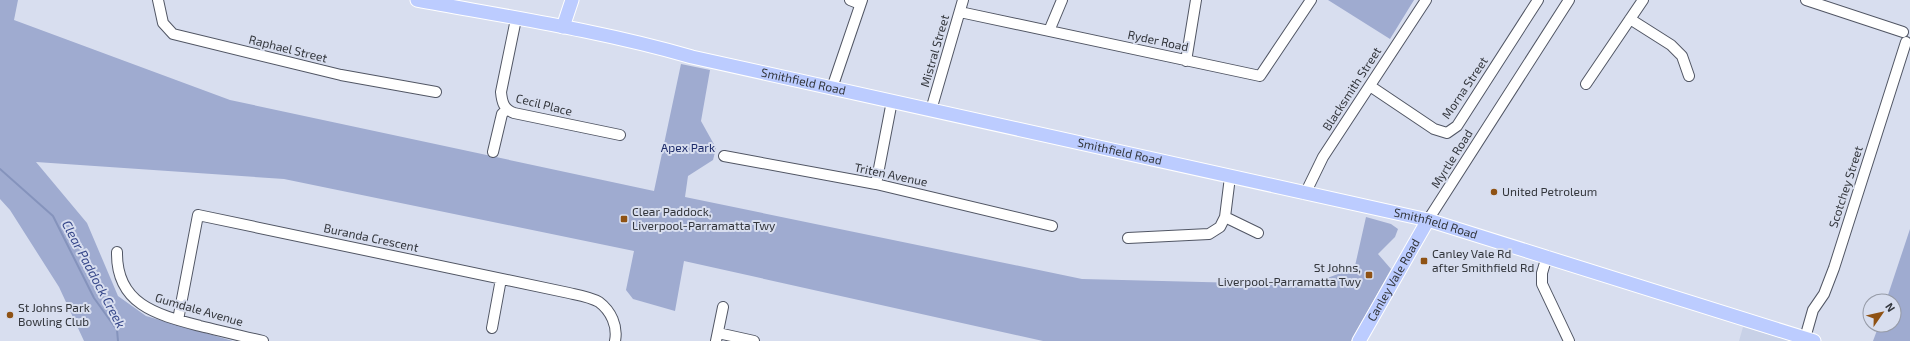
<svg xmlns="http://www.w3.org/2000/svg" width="1910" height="341" viewBox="0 0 1910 341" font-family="'Exo 2',sans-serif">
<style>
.built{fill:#c8d1e7}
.green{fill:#9fabd0}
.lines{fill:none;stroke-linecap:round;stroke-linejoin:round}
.stream{stroke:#8593bc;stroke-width:2}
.minor-casing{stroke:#515664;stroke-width:12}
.major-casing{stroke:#fff;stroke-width:15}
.minor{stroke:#fff;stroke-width:10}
.major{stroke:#bcccff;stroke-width:13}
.poi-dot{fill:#8f5214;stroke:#d8deef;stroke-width:1.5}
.labels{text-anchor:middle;stroke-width:4;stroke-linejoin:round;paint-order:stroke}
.street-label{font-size:12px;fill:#33363c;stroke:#d8deef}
.park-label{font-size:12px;fill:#1d2b6a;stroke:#d8deef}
.poi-label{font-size:12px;fill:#33363c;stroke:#d8deef;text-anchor:start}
.water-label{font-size:13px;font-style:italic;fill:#354689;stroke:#d8deef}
</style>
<rect width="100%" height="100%" fill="#d8deef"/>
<path class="built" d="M1743 327 1791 341H1739Z"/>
<path class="green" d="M0 0H18L14 20 230 100 654 191 681 64 710 70 701 121 716 148 713 160 688 176 685 197 1082 279 1287 284C1314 282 1331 279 1355 266L1366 217 1391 224 1398 229 1395 237 1378 254 1391 269 1351 341H1043L684 261 675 311 633 299 626 290 634 251 284 179 36 162 87 223 118 296 146 316 233 341H84L59 287 10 210 0 199Z
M1328 0H1414L1390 39Z
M1910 229V341H1873L1879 325H1894V301H1886Z"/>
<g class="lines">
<path class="stream" d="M0 169 53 216 94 298 117 330 118 341"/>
<defs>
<path id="minor" d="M158 0 163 23 173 34 341 75 436 92
M850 0 860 4
M1806 0 1903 32
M960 12 1260 76 1311 0
M516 19 501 92C502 103 504 109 514 113L620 135
M1630 19 1671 45 1682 56 1689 76
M1049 31 1062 0
M1186 61 1196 0
M1586 84 1643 0
M1370 86 1434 129 1447 133 1457 126 1538 0
M832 88 862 0
M931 110 963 0
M493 152 502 114 507 109
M724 156 876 184 1052 226
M876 184 892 101
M1305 194 1323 157 1426 0
M1225 217 1258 233
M1428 220 1569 0
M1128 238 1209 234 1220 227 1225 217 1230 177
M117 252C116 305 158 315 200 326 221 331 241 336 263 341
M1547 256 1542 273V284L1569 341
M178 320 198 215 569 293C578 295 591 297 599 302 611 311 618 326 615 341
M492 328 501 279
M718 333 754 341
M1805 338 1813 310 1824 294 1834 268 1906 42
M716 341 723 307"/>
<g id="major">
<path id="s1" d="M417 0C509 17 602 31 692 57L1428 220 1814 341"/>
<path d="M563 27 572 0"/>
<path id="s2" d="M1359 341 1428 220"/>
</g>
</defs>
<use href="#minor" class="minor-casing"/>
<use href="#major" class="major-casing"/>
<use href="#minor" class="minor"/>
<use href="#major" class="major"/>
</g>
<g class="poi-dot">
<circle cx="1494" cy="192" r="4"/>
<rect x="620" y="215" width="8" height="8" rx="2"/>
<rect x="1420" y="257" width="8" height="8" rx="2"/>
<rect x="1365" y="271" width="8" height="8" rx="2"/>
<circle cx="10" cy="315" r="4"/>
</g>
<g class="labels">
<g class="street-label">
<text transform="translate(1158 41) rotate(12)" y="4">Ryder Road</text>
<text transform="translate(288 49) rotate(14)" y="4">Raphael Street</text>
<text transform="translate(935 51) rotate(-74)" y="4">Mistral Street</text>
<text dy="4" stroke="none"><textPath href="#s1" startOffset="395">Smithfield Road</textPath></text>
<text transform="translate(1465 88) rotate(-56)" y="4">Morna Street</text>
<text transform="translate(1352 89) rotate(-57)" y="4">Blacksmith Street</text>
<text transform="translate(544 105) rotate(14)" y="4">Cecil Place</text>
<text dy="4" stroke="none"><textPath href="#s1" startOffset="719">Smithfield Road</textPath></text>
<text transform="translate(1452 159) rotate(-58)" y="4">Myrtle Road</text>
<text transform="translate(891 175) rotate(12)" y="4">Triten Avenue</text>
<text transform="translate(1846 187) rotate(-72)" y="4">Scotchey Street</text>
<text dy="4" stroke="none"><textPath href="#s1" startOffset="1043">Smithfield Road</textPath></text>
<text transform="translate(371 238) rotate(12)" y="4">Buranda Crescent</text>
<text dy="4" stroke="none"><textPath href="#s2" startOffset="70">Canley Vale Road</textPath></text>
<text transform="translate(199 310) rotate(16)" y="4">Gumdale Avenue</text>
</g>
<g class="park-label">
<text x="688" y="152">Apex Park</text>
</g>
<g class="poi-label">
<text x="1502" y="196">United Petroleum</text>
<text x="632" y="216">Clear Paddock,<tspan x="632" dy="14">Liverpool-Parramatta Twy</tspan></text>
<text x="1432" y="258">Canley Vale Rd<tspan x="1432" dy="14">after Smithfield Rd</tspan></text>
<text x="1361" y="272" text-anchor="end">St Johns,<tspan x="1361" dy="14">Liverpool-Parramatta Twy</tspan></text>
<text x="18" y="312">St Johns Park<tspan x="18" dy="14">Bowling Club</tspan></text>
</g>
<g class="water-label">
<text transform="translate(94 274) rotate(62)" y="5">Clear Paddock Creek</text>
</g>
</g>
<g transform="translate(1882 313) rotate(56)"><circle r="19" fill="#d8deef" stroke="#969ba7"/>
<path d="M0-3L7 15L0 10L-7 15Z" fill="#8f5214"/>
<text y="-6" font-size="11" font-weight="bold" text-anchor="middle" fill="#33363c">N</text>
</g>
</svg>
